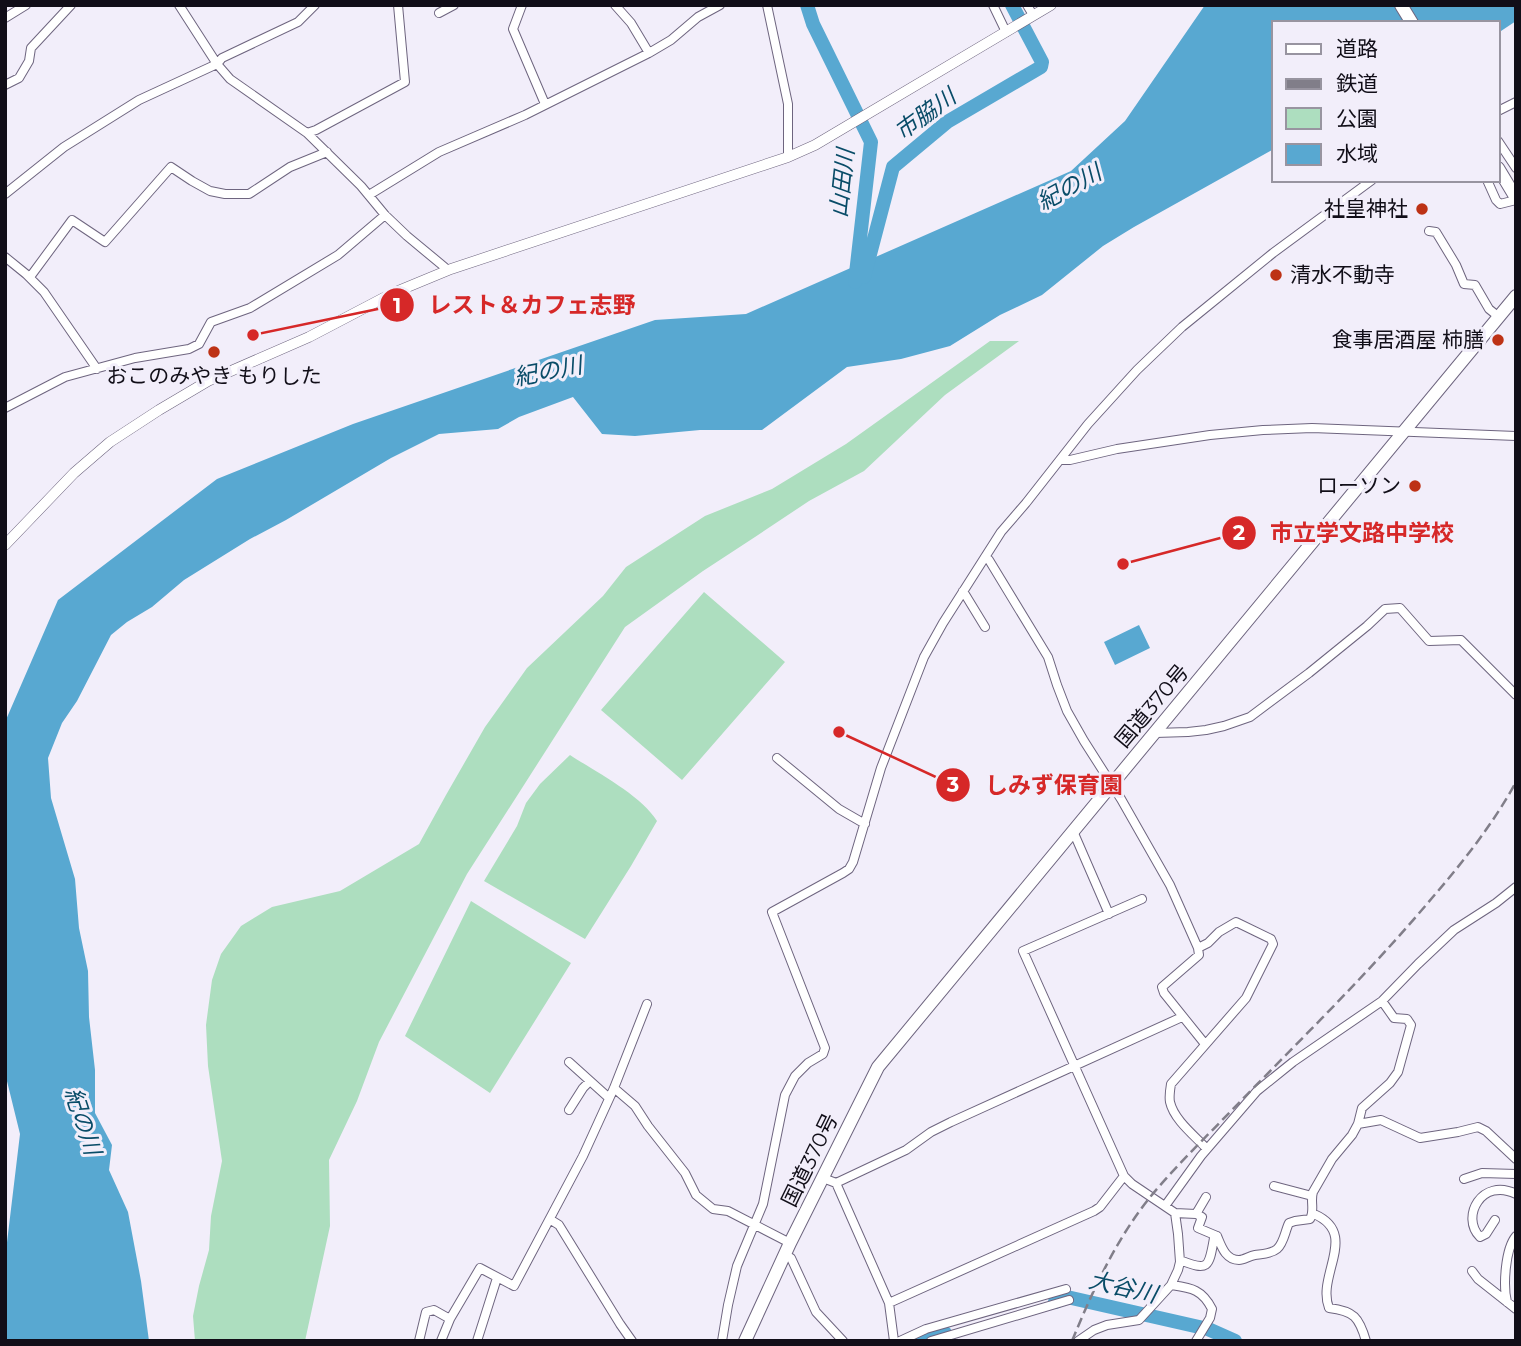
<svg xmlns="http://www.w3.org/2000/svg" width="1521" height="1346" viewBox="0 0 1521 1346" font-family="Montserrat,'Noto Sans JP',sans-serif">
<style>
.green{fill:#addebf}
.water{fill:#58a8d1}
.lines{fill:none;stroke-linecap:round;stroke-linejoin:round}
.river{stroke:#58a8d1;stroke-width:14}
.minor-casing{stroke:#6e657f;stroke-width:10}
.tertiary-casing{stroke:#6e657f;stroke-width:11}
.trunk-casing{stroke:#6e657f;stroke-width:14}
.minor{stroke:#fff;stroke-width:8}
.tertiary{stroke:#fff;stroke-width:10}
.trunk{stroke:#fff;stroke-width:12}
.rail{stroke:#817e89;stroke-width:2.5;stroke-dasharray:10 5;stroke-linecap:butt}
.poi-dot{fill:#bd3215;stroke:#f2eefa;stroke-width:2.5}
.labels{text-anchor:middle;stroke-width:6;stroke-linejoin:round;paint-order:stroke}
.poi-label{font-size:21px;fill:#110e18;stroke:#f2eefa;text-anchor:end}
.street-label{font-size:21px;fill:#110e18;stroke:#f2eefa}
.water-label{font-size:23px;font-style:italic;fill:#094c68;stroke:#f2eefa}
.leader{fill:none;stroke:#d62828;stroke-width:2.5}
.callout-dot{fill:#d62828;stroke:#f2eefa;stroke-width:2.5}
.mark-label{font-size:21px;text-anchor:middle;font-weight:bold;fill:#fff}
.callout-label{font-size:23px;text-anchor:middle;font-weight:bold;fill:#d62828;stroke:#f2eefa;stroke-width:6;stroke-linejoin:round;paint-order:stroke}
</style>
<rect width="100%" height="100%" fill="#f2eefa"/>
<path class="green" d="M990 341H1019L945 395 864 471 809 501 755 537 703 571 625 627 467 874 379 1042 357 1101 329 1160 330 1226 305 1341H195L193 1316 199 1286 209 1250 211 1216 222 1161 208 1066 206 1025 212 980 221 954 241 926 272 907 340 891 419 844 446 795 485 727 527 668 603 596 626 567 705 516 772 489 846 444Z
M704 592 785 662 682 780 601 710Z
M570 755C596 772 641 795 657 821L631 866 585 939 484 881 517 826 526 803 540 784Z
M471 901 571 963 490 1093 405 1036Z"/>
<path class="water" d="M1205 5H1516V21L1498 33V23H1274V149L1134 227 1103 246 1042 295 1000 315 950 346 901 359 847 367 762 430H700L635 436 602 434 573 397 519 417 498 429 439 434 391 458 286 520 250 539 184 580 152 607 127 622 111 635 77 701 62 723 48 758 51 798 75 879 79 928 88 971 89 1017 95 1070V1113L112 1145 109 1170 128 1212 141 1281 149 1341H7L5 1327V1259L20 1134 5 1073V722L58 600 217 479 353 424 655 320 746 314 1071 171 1125 121Z
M1139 625 1150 648 1115 665 1104 642Z"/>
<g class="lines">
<path class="river" d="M807 5 813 24 871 142 855 282
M864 277 893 167 947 122 1041 67 1042 62 1012 5
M1055 1302 1067 1297 1208 1329 1235 1341
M919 1341 945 1333"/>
<defs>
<path id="minor" d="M522 5 513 29 545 104
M615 5 631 23 649 53
M767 5 788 104V157
M993 5 1006 32
M1027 5 1033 15
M439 13 454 5
M5 18 26 5
M5 85 19 78 29 61 31 48 71 5
M1498 111 1516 102
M307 133 316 130 405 82 398 5
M1498 141 1516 168
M1487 180 1496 200 1500 204 1516 200
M5 194 64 147 139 100 217 64 222 58 298 22 315 5
M369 195 439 152 525 115 649 53 671 40 698 17 720 5
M385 215 407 236 448 270
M1429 231 1436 232 1456 265 1464 284 1475 285 1489 309 1499 317
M5 257 26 274 44 292 97 369
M30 277 72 220 105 242 171 167 192 181 210 191 225 194H249L290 167 327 152
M5 408 65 377 135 358 189 349 199 344 211 322 250 308 338 255 385 215 361 186 307 133 230 79 217 64 179 5
M1060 460H1070L1117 449 1210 435 1263 430 1312 428 1516 436
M985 557 989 560 1048 657 1057 685 1067 711 1084 741 1121 799 1170 885 1198 948 1199 955 1162 987 1164 993 1205 1044
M963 591 985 627
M1155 733 1188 732 1206 730 1224 726 1250 717 1309 673 1367 626 1385 609 1400 608 1429 641 1461 640 1516 695
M777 758 839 809 865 824
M1073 831 1109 914
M1198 948 1208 943 1219 932 1236 922 1271 939 1273 944 1246 998 1171 1084C1170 1090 1169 1097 1170 1102 1174 1120 1195 1136 1207 1149
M569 1062 609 1098
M614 1088 635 1106 648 1126 685 1173 696 1195 713 1209 728 1211 790 1243
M569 1110 583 1088 590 1081
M1358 1124 1381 1120 1420 1138 1458 1132 1478 1127 1486 1131 1516 1159
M823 1178 836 1183 889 1303 894 1341
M1464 1179 1482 1173 1516 1174
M836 1183 906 1150 931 1132 951 1122 1182 1017
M1274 1186 1312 1196
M1165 1206 1201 1156 1257 1091 1293 1062 1382 1001 1418 964 1454 930 1496 903 1516 887
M1175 1213 1196 1214 1202 1217 1198 1228 1217 1236
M1196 1214 1206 1197
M1314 1214C1360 1234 1316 1275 1329 1308 1354 1311 1359 1317 1366 1341
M551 1220 559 1225 620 1324 632 1341
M1495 1220 1486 1234 1480 1237C1460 1217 1482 1177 1516 1194
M785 1255 791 1258 816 1312 843 1341
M1180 1260C1209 1272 1209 1267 1214 1238L1217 1236C1221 1245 1225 1260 1239 1260 1244 1260 1249 1256 1255 1255 1262 1254 1271 1254 1277 1249 1284 1243 1285 1231 1289 1223L1295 1221 1310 1219C1315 1211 1310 1201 1313 1192L1332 1159 1352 1135 1358 1124 1362 1108 1390 1083 1398 1072 1411 1025 1407 1019 1394 1018 1382 1001
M1472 1271 1478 1279 1516 1309
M1171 1285C1191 1288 1202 1289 1212 1309L1210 1318 1196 1341
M1507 1302C1503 1286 1505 1249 1516 1236
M889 1303 1094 1211 1100 1207 1124 1176
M419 1341 426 1312 434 1310 450 1319
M441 1341 450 1319 480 1268 514 1286 583 1156 614 1088 647 1004
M477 1341 497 1278
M722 1341 728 1305 737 1266 763 1204 785 1095 795 1076 808 1063 823 1054 825 1048 772 912 843 873 849 869 853 862 881 768 924 657 943 623 1001 532 1026 503 1088 424 1137 370 1182 327 1273 253 1372 180
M900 1341 926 1329 1066 1289
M931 1341 1069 1300
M1078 1341 1094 1330 1107 1325 1139 1320 1171 1285 1178 1270 1180 1262 1178 1234 1175 1213 1132 1184 1124 1176 1023 951 1142 899"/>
<path id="tertiary" d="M5 545 74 473 110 442 159 410 208 381 309 337 393 293 451 269 788 157 815 145 1051 5"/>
<path id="trunk" d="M1401 5 1412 23
M1498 168 1516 198
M745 1341 790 1243 878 1067 1516 296"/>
</defs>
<use href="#minor" class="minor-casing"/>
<use href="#tertiary" class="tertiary-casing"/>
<use href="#trunk" class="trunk-casing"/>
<use href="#minor" class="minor"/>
<use href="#tertiary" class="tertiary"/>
<use href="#trunk" class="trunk"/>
<path class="rail" d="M1072 1341C1093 1290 1116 1239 1151 1196 1176 1166 1204 1139 1231 1111 1299 1041 1369 973 1432 898 1463 862 1493 824 1516 782"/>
</g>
<g class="poi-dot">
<circle cx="1422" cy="209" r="7"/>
<circle cx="1276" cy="275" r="7"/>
<circle cx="1498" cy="340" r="7"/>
<circle cx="214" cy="352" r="7"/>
<circle cx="1415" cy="486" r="7"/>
</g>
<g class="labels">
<g class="poi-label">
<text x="1408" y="216">社皇神社</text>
<text x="1290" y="282" text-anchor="start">清水不動寺</text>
<text x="1484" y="347">食事居酒屋 柿膳</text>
<text x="214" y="383" text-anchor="middle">おこのみやき もりした</text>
<text x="1401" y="493">ローソン</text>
</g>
<g class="street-label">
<text transform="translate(1152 706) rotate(-50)" y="7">国道370号</text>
<text transform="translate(810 1160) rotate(-64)" y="7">国道370号</text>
</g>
<g class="water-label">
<text transform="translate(925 114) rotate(-36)" y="8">市脇川</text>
<text transform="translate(842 183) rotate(-84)" y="8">山田川</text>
<text transform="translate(1069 187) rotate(-29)" y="8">紀の川</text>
<text transform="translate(548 371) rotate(-11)" y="8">紀の川</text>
<text transform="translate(83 1121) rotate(72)" y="8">紀の川</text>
<text transform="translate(1123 1287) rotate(13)" y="8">大谷川</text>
</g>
</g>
<path class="leader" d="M253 335L397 305M1123 564L1239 533M839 732L953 785"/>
<g class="callout-dot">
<circle cx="253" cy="335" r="7"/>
<circle cx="1123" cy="564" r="7"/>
<circle cx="839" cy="732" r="7"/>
<circle cx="397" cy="305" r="18"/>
<circle cx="1239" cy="533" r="18"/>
<circle cx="953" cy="785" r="18"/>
</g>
<g class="mark-label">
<text x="397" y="313">1</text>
<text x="1239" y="540">2</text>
<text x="953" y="792">3</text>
</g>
<g class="callout-label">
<text x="532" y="313">レスト＆カフェ志野</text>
<text x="1362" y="541">市立学文路中学校</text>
<text x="1054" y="793">しみず保育園</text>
</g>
<rect width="1521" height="1346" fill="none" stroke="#110e18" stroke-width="14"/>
<rect x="1272" y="21" width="228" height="161" fill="#f2eefa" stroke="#9894a0" stroke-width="2"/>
<rect x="1286" y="44" width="35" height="10" fill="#ffffff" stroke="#9894a0" stroke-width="2"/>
<text x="1336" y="56" font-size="21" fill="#110e18">道路</text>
<rect x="1286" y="79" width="35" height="10" fill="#817e89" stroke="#9894a0" stroke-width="2"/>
<text x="1336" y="91" font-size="21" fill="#110e18">鉄道</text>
<rect x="1286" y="108" width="35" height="21" fill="#addebf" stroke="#9894a0" stroke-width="2"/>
<text x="1336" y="126" font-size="21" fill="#110e18">公園</text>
<rect x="1286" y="144" width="35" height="21" fill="#58a8d1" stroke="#9894a0" stroke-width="2"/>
<text x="1336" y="161" font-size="21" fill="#110e18">水域</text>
</svg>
